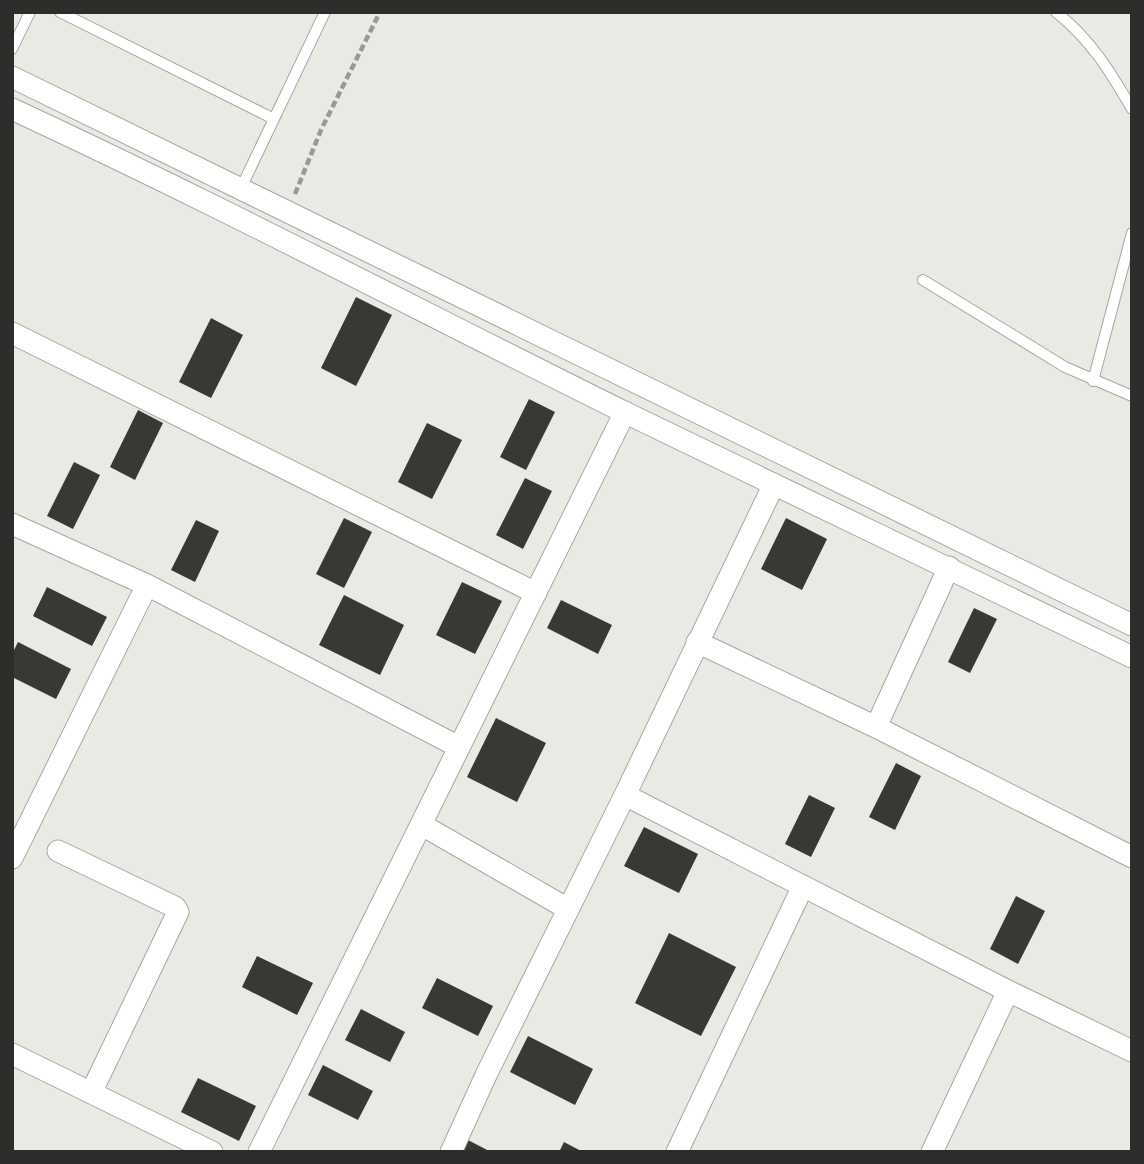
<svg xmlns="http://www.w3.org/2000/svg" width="1144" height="1164" viewBox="0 0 1144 1164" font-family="'Crimson Pro',serif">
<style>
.building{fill:#383834}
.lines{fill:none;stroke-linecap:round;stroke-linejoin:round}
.lane-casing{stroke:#a7a7a1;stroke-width:12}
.street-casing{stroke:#a7a7a1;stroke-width:23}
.path{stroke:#989995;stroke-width:4.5;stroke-dasharray:7 3.5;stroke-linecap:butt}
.lane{stroke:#fff;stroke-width:10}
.street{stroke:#fff;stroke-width:21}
</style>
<rect width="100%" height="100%" fill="#e9eae4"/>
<path class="building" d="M356 297 392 315 356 386 321 368Z
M211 318 243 335 211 398 179 382Z
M529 399 555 412 526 470 500 457Z
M138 410 163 423 135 480 110 467Z
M427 423 462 440 432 499 398 482Z
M74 462 100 475 73 529 47 516Z
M525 478 552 491 523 549 496 535Z
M344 518 372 532 344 588 316 574Z
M786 518 827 539 802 590 761 569Z
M196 520 219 531 195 582 171 570Z
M462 582 502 601 475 654 436 635Z
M47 587 107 617 92 646 33 616Z
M344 595 404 625 380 675 319 645Z
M561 600 612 625 598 654 547 628Z
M974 608 997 619 970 673 948 662Z
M18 642 71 669 56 699 12 677V654Z
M496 718 546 743 517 802 467 777Z
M896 763 921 776 895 830 869 817Z
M809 795 835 808 811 857 785 844Z
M644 827 698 854 679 893 624 866Z
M1016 896 1045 911 1018 964 990 949Z
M669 933 736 967 701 1036 635 1003Z
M257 956 313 983 297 1015 242 987Z
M437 978 493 1006 478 1036 422 1008Z
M361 1009 405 1032 390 1062 345 1040Z
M528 1036 593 1069 575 1105 510 1072Z
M323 1065 373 1091 358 1120 308 1095Z
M198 1078 256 1106 239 1141 181 1112Z
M468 1140 491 1152H462Z
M564 1142 583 1152H559Z"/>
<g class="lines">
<defs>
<path id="lane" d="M60 12 274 119
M1056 12C1091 40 1110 71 1132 109
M12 49 30 12
M241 188 325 12
M923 280 1065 367 1132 396
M1093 381 1132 233"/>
<path id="street" d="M12 77 1132 625
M12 109C219 205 420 311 624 412 793 495 963 574 1132 657
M12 333 536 593
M12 524 147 585 459 747
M697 642 876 727 1132 857
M876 727 949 567
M625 795 1008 991 1132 1051
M422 825 568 909
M58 851 175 907 178 912 91 1093
M12 858 147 585
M12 1054 212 1152
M259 1152 625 412
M451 1152 487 1073 625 795 774 484
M677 1152 803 886
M932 1152 1008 991"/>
</defs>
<use href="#lane" class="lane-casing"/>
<use href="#street" class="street-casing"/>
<path class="path" d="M295 194 321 130 380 12"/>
<use href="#lane" class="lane"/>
<use href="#street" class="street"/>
</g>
<rect width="1144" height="1164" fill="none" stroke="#2d2d2b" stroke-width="28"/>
</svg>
